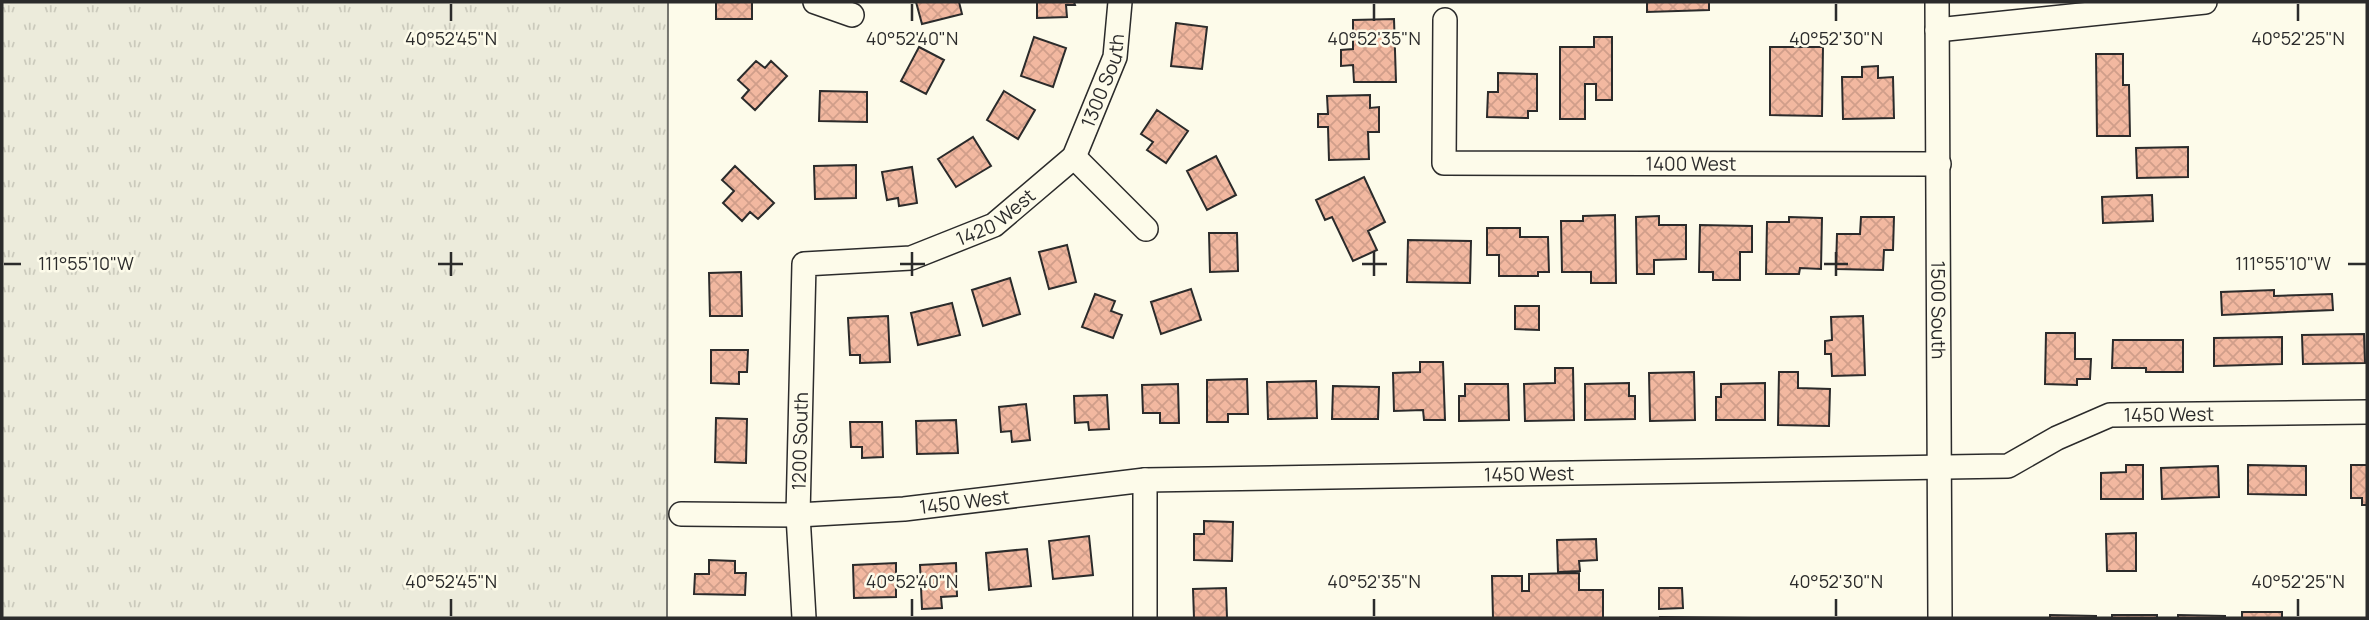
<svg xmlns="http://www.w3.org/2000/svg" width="2369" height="620" viewBox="0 0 2369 620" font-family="Manrope,sans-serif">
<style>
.grass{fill:url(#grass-tufts);stroke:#74746e;stroke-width:2}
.building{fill:url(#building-cross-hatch);stroke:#2b2b2b;stroke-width:2}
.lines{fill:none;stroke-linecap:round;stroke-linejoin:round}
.minor-casing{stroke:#2b2b2b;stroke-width:26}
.minor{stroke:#fdfbea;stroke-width:23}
.ticks{fill:none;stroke:#2b2b2b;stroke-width:2.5}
.labels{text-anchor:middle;stroke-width:5;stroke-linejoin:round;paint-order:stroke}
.street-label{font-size:19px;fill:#2b2b2b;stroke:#fdfbea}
.ticks-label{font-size:18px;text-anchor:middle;fill:#2b2b2b;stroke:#fdfbea;stroke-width:5;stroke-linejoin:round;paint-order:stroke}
</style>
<defs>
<pattern id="grass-tufts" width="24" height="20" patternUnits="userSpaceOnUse" patternTransform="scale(1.75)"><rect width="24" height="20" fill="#ecebdb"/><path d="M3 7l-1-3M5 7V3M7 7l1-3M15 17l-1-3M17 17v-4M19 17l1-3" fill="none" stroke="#cbcabc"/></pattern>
<pattern id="building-cross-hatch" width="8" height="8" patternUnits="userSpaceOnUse" patternTransform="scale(1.75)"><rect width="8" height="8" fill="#f2b8a0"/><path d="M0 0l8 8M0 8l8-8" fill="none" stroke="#d09e8a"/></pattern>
</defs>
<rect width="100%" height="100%" fill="#fdfbea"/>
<path class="grass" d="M2 2H668L667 618H2Z"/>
<path class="building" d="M716 2H752V19H716Z
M916 2H959L962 14 922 24Z
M1037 2H1074L1075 5H1066L1067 17 1037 18Z
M1647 2H1709V10L1647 12Z
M1394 19 1396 82H1354L1353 65 1341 66V50L1353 49V20Z
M1176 23 1207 27 1202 69 1171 66Z
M1034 37 1066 48 1053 87 1021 76Z
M1594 37H1612V100H1596V84H1585V119H1560V47H1594Z
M919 47 944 60 926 94 901 81Z
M1770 47H1823L1822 116 1770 115Z
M2096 54H2123V85H2129L2130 136H2097Z
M756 61 765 68 771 61 787 76 755 110 742 98 749 90 738 80Z
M1878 66V78L1893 77 1894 118 1843 119 1842 77H1862V67Z
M1498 73 1537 74V111H1528V118L1487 117 1488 92H1498Z
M820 91 867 92V122L819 121Z
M1004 91 1035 110 1018 139 987 120Z
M1370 95V108L1379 107V132H1368L1369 159 1329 160 1328 127H1318V114H1328L1327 96Z
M1157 110 1188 131 1166 163 1147 150 1153 142 1141 134Z
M973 137 991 166 956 187 938 159Z
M2188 147V177L2137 178 2136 148Z
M1216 156 1236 195 1207 210 1187 171Z
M856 165V198L815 199 814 166Z
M735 166 774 203 758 219 750 212 742 221 723 203 734 191 722 180Z
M912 167 917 203 899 206 898 198 887 200 882 172Z
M1364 177 1385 222 1368 231 1377 250 1353 261 1332 217 1325 220 1316 200Z
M2152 195 2153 221 2103 223 2102 197Z
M1615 215 1616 283H1591V272H1562L1561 221H1583V216Z
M1659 216V225H1686V259L1654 260V274H1637L1636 217Z
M1789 217 1822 218 1821 269 1800 268 1799 274H1766L1767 222H1789Z
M1861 217H1894L1893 250H1884L1883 270 1836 269 1837 234H1860Z
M1700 225 1752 226V252H1740V280H1713V272H1699Z
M1487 228H1520V237H1548L1549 272H1538V276H1499V255H1487Z
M1209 233H1237L1238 271 1210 272Z
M1408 240 1471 241 1470 283 1407 282Z
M1067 245 1076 282 1049 289 1039 252Z
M741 272 742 316H710L709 273Z
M1010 278 1020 314 983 326 972 290Z
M1191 289 1201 320 1161 334 1151 302Z
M2274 290V296L2332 294 2333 310 2222 315 2221 292Z
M1095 294 1115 301 1111 311 1122 315 1113 338 1082 327Z
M952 303 960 335 918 345 911 313Z
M1515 306H1539V330L1515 329Z
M888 316 890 362 860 363V355H850L848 318Z
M1863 316 1865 375 1832 376 1831 354H1825V341L1832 340 1831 317Z
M2046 333H2075V359H2091L2090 379H2077V385L2045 384Z
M2364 334 2365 363 2303 364 2302 335Z
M2282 337V364L2214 366V338Z
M2113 340H2183V372H2146V368H2112Z
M711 350H748L747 372H739V384L711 383Z
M1420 362H1443L1445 420H1424L1423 410 1394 411 1393 373 1420 372Z
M1555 368H1573L1574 420 1525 421 1524 384 1555 383Z
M1694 372 1695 420 1650 421 1649 373Z
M1779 372H1798V388L1830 389 1829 426 1778 425Z
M1247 379 1248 414H1228V422H1207V380Z
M1316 381 1317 418 1268 419 1267 382Z
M1629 383V396H1635V419L1585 420V384Z
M1765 383V420H1716V397H1721V384Z
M1178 384 1179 423H1160V413H1143L1142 385Z
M1465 384H1508L1509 420 1459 421V396H1465Z
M1333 386 1379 387 1378 419H1332Z
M1107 395 1109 429 1089 430 1088 422 1075 423 1074 396Z
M1026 404 1030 440 1012 442 1011 431 1001 432 999 407Z
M716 418 747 419 746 463 715 462Z
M956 420 958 453 917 454 916 421Z
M850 422H882L883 457 862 458V447H851Z
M2126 465H2143V499H2101V473L2126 472Z
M2248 465 2306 466V495L2248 494Z
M2351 465H2367V505H2362V498H2351Z
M2218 466 2219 497 2162 499 2161 468Z
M1204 521 1233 522 1232 561 1194 560V534H1204Z
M2136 533V571H2107L2106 534Z
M1089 536 1093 575 1053 579 1049 541Z
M1596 539 1597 560 1579 561 1580 571 1558 572 1557 540Z
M1027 549 1031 586 989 590 986 553Z
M709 560 735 561V573H746L745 595 694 594 695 574H709Z
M896 563V597L854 598 853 565Z
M956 563 957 596 941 597 942 608 922 609 920 565Z
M1579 573V590H1603V618H1493L1492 576H1522V591H1529V574Z
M1226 588 1227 618H1194L1193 589Z
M1659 588H1682L1683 608 1659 609Z
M2242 612H2282V618H2242Z
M2050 615 2096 616V618H2050Z
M2112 615H2157V618H2112Z
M2178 615 2225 616V618H2178Z
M1660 617 1752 618H1660Z"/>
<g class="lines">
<defs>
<g id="minor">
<path d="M815 2 852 15"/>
<path id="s1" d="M1937 2 1940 618"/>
<path id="s2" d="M1445 20 1444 163 1939 164"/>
<path d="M1937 30 2205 2"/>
<path d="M1074 157 1146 229"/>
<path id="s3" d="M681 514 798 515 904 509 1145 480 2008 466 2057 438 2110 415 2367 412"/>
<path id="s4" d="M804 618 798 515 804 264 911 258 994 225 1074 157 1115 57 1120 2"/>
<path d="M1145 618V480"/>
</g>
</defs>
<use href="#minor" class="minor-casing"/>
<use href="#minor" class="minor"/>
</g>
<path class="ticks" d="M451 4V21M912 4V21M1374 4V21M1836 4V21M2298 4V21M451 252V276M912 252V276M1374 252V276M1836 252V276M4 264H21M438 264H463M900 264H925M1362 264H1387M1824 264H1848M2348 264H2366M451 599V616M912 599V616M1374 599V616M1836 599V616M2298 599V616"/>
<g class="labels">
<g class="street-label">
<text dy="7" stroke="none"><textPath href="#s4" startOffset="738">1300 South</textPath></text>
<text dy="7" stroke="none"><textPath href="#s2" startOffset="390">1400 West</textPath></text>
<text dy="7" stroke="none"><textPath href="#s4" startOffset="556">1420 West</textPath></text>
<text dy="7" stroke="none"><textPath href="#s1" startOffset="308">1500 South</textPath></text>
<text dy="7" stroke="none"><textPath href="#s3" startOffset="1502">1450 West</textPath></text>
<text dy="7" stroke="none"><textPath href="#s4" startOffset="177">1200 South</textPath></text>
<text dy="7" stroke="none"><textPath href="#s3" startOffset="850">1450 West</textPath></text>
<text dy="7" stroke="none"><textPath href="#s3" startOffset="284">1450 West</textPath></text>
</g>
</g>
<g class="ticks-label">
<text x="451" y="45">40°52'45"N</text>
<text x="912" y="45">40°52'40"N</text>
<text x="1374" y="45">40°52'35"N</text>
<text x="1836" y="45">40°52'30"N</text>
<text x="2298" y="45">40°52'25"N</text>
<text x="2283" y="270">111°55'10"W</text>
<text x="86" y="270">111°55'10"W</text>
<text x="451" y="588">40°52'45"N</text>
<text x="912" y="588">40°52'40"N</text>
<text x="1374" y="588">40°52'35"N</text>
<text x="1836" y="588">40°52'30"N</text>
<text x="2298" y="588">40°52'25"N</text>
</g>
<rect width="2369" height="620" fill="none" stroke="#2b2b2b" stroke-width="7"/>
</svg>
